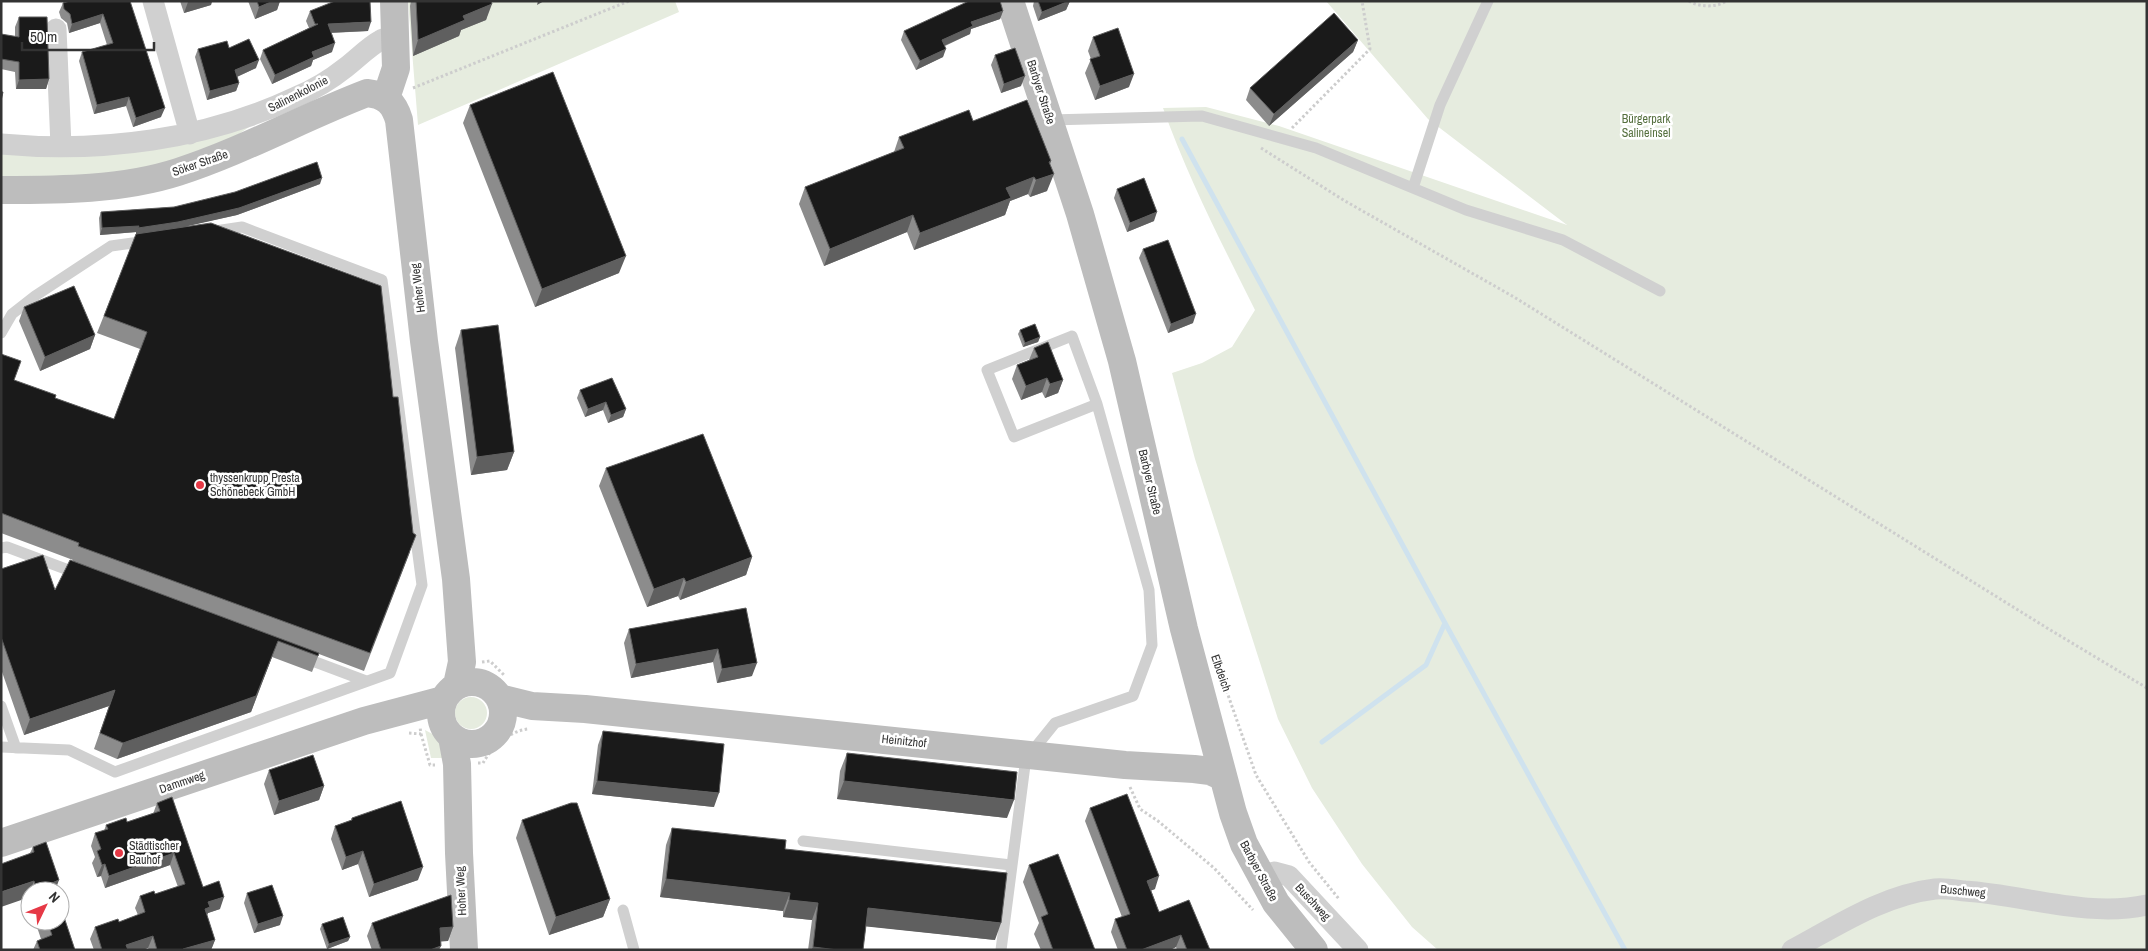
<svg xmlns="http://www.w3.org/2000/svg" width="2148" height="951" viewBox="0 0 2148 951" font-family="'Archivo Narrow',sans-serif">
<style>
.green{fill:#e6ecdf}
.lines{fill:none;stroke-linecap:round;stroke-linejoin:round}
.stream{stroke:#cfe2ee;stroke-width:5}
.path{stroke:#cdcdcd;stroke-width:3;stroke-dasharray:2.5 2.5;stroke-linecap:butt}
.lane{stroke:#d0d0d0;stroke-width:11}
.street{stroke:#d0d0d0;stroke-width:21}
.secondary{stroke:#bdbdbd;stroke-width:28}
.wall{fill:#8c8c8c}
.shaded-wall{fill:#5f5f5f}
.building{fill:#1a1a1a;stroke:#5f5f5f}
.poi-dot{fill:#e63946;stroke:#fff;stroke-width:2}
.labels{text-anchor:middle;stroke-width:5;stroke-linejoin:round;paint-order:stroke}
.street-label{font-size:12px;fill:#333;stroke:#fff}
.park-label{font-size:12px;fill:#56703f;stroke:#fff}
.poi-label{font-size:12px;fill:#333;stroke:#fff;text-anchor:start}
</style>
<rect width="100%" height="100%" fill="#fff"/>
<path class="green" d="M408 1H675L679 12 418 125Z
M1326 1H2147V950H1438L1412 927 1362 864 1312 788 1278 719 1195 459 1172 373 1202 363 1232 347 1255 310C1222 244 1188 178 1163 108L1206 107 1279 126 1567 225 1428 119Z
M252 125 220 147 139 170 90 176 1 178V152Z
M455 713a16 16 0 1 1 32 0a16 16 0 1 1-32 0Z
M425 730 440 738 450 758H431Z"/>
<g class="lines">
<path class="stream" d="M1182 139 1445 623 1625 950
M1322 742 1426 665 1445 623"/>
<path class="path" d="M1689 1C1698 7 1717 8 1726 1
M413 88 629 1
M1292 128 1370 49 1362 1
M1261 148 1345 201 1514 297 2047 628 2147 688
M482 662 490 661 505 676
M1220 672 1256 775 1309 862 1339 899
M409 733 421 734 420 727
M421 734 430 765H435
M478 763H483C492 747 509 731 528 729
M1130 787 1140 809 1158 821 1214 868 1253 910"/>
<path class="lane" d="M1050 120 1202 116 1316 148 1466 210 1563 240 1660 291
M1413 188 1440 105 1488 1
M1 333 12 314 35 296 111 246 147 241
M1 548 7 547 79 574
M302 657 366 681
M1 706 16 748
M1 747 69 750 115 772 390 673 422 585 382 280 242 227 215 231
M803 841 1011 865
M623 910 634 950
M1001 950 1025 765 1030 754 1055 723 1133 696 1152 645 1149 590 1097 404 1072 336 987 370 1014 437 1097 404"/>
<path class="street" d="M153 1 190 134
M56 29 61 146
M1 144C101 153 205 140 296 97 313 90 330 80 345 68 357 59 368 47 381 40 385 37 391 38 395 38
M1260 876 1274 872 1289 876 1358 950
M1792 950C1837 926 1883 895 1935 889 1945 888 1956 890 1965 891 2025 895 2087 918 2147 905"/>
<path class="secondary" d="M1010 1 1080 214 1122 361 1184 629 1233 813 1244 844 1276 903 1314 950
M386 98 396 68 394 1
M1 190C60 190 122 190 178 172 243 151 304 117 367 93 386 95 394 103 399 120L424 341 456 579 462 662 457 685
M441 713a31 31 0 1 1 62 0a31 31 0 1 1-62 0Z
M499 698 532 706 585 709 1125 765 1194 769 1210 771 1221 776
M452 737 457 764 459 853 464 950
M1 843 364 721 443 700"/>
</g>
<path class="wall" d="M130 1 161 117 133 127 126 106 94 114 79 61 82 52 107 45 100 23 69 33 67 23 61 18 59 12 63 3Z
M180 1H212L211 5 184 13Z
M248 1H280L277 10 255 19Z
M411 1H491L486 20 461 30 459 36 413 56 410 6Z
M1034 1H1070L1066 10 1038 21 1033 6Z
M310 11 368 31 331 33 332 52 313 60 311 66 272 84 260 59 263 50 309 28 306 21Z
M1003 11 1000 19 971 29 970 34 945 46 943 57 916 70 901 40 904 31Z
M19 17 49 79 46 89H16L15 72 1 69V34L15 37V27Z
M1093 37 1129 87 1095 100 1085 73 1091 59 1088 51Z
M1358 40 1353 52 1269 126 1246 100 1250 88Z
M229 48 256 68 237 77 239 83 236 91 207 100 195 57 198 49Z
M995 55 1021 86 1001 93 991 65Z
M470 105 619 273 535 307 463 123Z
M973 121 1051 161 1050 164 1047 191 1030 197 1028 194 1010 201 1005 215 914 250 907 232 824 266 799 204 805 187 894 152 899 137Z
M320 184 237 215 186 226 410 552 364 671 319 654 312 672 272 657 251 712 117 759 94 749 109 706 24 735 1 669V569L55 590 73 560 1 533V354L14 380 55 398 114 419 140 349 97 333 137 232 100 235 99 218 101 212 174 207Z
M1117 189 1154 221 1127 232 1114 198Z
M1143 249 1193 323 1168 333 1139 258Z
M24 307 95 335 90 349 40 371 19 321Z
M461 330 514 452 507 470 471 475 455 348Z
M1020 330 1040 337 1038 342 1023 347 1018 334Z
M1034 348 1063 380 1058 393 1045 398 1042 392 1021 400 1012 379 1017 365 1029 360Z
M580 390 626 409 623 417 608 423 603 410 585 417 577 398Z
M606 468 752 557 746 575 680 600 678 596 647 607 599 486Z
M746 608 752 676 717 683 713 662 631 678 624 643 629 629Z
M603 731 714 807 592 794 598 745Z
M847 753 1007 818 837 799 840 771Z
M269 770 324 786 319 800 274 815 264 784Z
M157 803 203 887 220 909 208 913 207 915 215 940 211 950H149L148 948 142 950H94L90 939 95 927 119 922 138 915 135 908 140 896 155 894 178 887 170 865 105 888 101 876 97 877 92 863 95 857 91 846 95 833 104 831 106 825 127 822 153 814Z
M1090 808 1155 889 1151 890 1159 912 1210 950H1177L1176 947 1170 950H1118L1111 932 1115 919 1122 917 1085 821Z
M352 818 418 880 369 897 358 864 342 870 331 839 335 826 351 820Z
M522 820 610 899 603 917 549 935 516 838Z
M672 828 785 849 995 940 866 926 863 950H808L812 920 783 917V911L660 897 666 845Z
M33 847 55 891H30V906L27 898 30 853Z
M1029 865 1095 950H1041L1034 934 1039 923 1023 882Z
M247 893 280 925 254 933 244 903Z
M35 921H60L75 950H33L37 941 41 939Z
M372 923 453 927 448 941H440L439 950H372L367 936Z
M322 924 350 937 348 941 327 949 320 929Z"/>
<path class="shaded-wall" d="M189 1H212L211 5 184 13 188 2Z
M273 1H280L277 10 255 19 259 7Z
M538 1H544L537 5Z
M1070 1 1066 10 1038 21 1042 12Z
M492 4 486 20 461 30 459 36 413 56 418 40 463 16Z
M1003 11 1000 19 971 29 970 34 939 48 942 40 971 22Z
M103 14 100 23 69 33 72 24Z
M371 22 368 31 324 33 328 24Z
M1358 40 1353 52 1269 126 1274 114Z
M335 43 332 52 313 60 311 66 272 84 275 75 312 52Z
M946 49 943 57 916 70 920 61Z
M259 60 256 68 232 79 235 70Z
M1134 74 1129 87 1095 100 1100 86Z
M1025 76 1021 86 1001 93 1004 84Z
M49 79 46 89H16L19 80Z
M239 83 236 91 207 100 210 91Z
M129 97 126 106 94 114 97 105Z
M165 108 161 117 133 127 136 118Z
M1051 161 1045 177 1054 174 1047 191 1030 197 1036 180 1049 162Z
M1034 177 1028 194 1010 201 1005 215 914 250 920 233 1006 188Z
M322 178 320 184 237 215 175 229 136 235V232L100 235 102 228Z
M1157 212 1154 221 1127 232 1130 223Z
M913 215 907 232 824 266 830 249Z
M626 256 619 273 535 307 542 289Z
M1196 314 1193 323 1168 333 1171 324Z
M95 335 90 349 40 371 45 357Z
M1040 337 1038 342 1023 347 1025 343Z
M1047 378 1042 392 1021 400 1026 386Z
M1063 380 1058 393 1045 398 1050 384Z
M606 402 603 410 585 417 588 409Z
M626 409 623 417 608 423 611 415Z
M514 452 507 470 471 475 477 457Z
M752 557 746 575 680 600 686 582Z
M684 578 678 596 647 607 654 589Z
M278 641 251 712 117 759 123 743Z
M718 649 713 662 631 678 636 664Z
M757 663 752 676 717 683 722 669Z
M115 690 109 706 24 735 30 719Z
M597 781 719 793 714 807 592 794Z
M844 781 1014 800 1007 818 837 799Z
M324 786 319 800 274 815 279 801Z
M363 851 358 864 342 870 346 857Z
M174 853 170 865 105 888 109 876Z
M105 864 101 876 97 877 102 865Z
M423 867 418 880 369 897 374 884Z
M1159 876 1155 889 1143 894 1147 881Z
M666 879 790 893 783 911 660 897Z
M59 880 55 891 52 883Z
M34 881 27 898 1 907V892Z
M224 897 220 909 208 913 205 919V909L208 902Z
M610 899 603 917 549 935 556 917Z
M789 900 818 903 812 920 783 917Z
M868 908 1001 923 995 940 862 926Z
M283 916 280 925 254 933 258 924Z
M453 927 448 941 435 942 440 928Z
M1181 935 1176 947 1170 950H1141Z
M153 936 148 948 142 950H124L126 945Z
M350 937 348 941 327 949 329 944Z
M215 940 211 950H183V949Z
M441 946 439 950H430Z
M813 947 838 950H811Z"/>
<path class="building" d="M70 1H130L165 108 136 118 129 97 97 105 82 52 113 43 103 14 72 24 70 14 64 9 63 3Z
M257 1H273L259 7Z
M335 1H370L371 22 328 24 335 43 312 52 314 57 275 75 263 50 318 24H315L310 11Z
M416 1H491L492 4 463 16 465 20 418 40Z
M969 1H1000L1003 11 971 22 973 26 942 40 946 49 920 61 904 31Z
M1038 1H1069L1042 12Z
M1334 13 1358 40 1274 114 1250 88Z
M19 17H47L49 79 19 80V62L1 59V34L19 37Z
M1118 28 1134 74 1100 86 1090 59 1100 56 1093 37Z
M249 39 259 60 235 70 239 83 210 91 198 49 227 41 229 48Z
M1015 48 1025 76 1004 84 995 55Z
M553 72 626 256 542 289 470 105Z
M1 92H3L1 101Z
M1027 100 1051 161 1049 162 1054 174 1036 180 1034 177 1006 188 1011 198 920 233 913 215 830 249 805 187 904 148 899 137 969 110 973 121Z
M317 162 322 178 239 208 178 222 138 228 139 226 102 228 101 212 174 207 235 192Z
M1144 178 1157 212 1130 223 1117 189Z
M211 223 381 286 393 397H398L413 533 416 535 370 653 78 546 79 543 1 513V354L21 361 14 380 56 395 55 398 114 419 147 332 104 316 136 234Z
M1168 240 1196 314 1171 324 1143 249Z
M74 286 95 335 45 357 24 307Z
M1035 324 1040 337 1025 343 1020 330Z
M498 325 514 452 477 457 461 330Z
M1048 342 1063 380 1050 384 1047 378 1026 386 1017 365 1038 357 1034 348Z
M612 378 626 409 611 415 606 402 588 409 580 390Z
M703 434 752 557 686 582 684 578 654 589 606 468Z
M43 555 55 590 70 560 319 653 318 656 278 641 256 696 123 743 100 733 115 690 30 719 1 637V569Z
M746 608 757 663 722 669 718 649 636 664 629 629Z
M603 731 724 744 719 793 597 781Z
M847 753 1017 772 1014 800 844 781Z
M313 755 324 786 279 801 269 770Z
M1127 794 1159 876 1147 881 1159 912 1189 900 1210 950H1187L1181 935 1141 950H1127L1115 919 1130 914 1090 808Z
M172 797 203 887 219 881 224 897 208 902 210 907 205 909 215 940 183 949V950H157L153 936 126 945 128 950H102L95 927 118 919 119 922 145 912 140 896 154 891 155 894 185 884 174 853 109 876 105 864 102 865 97 851 101 849 95 833 108 829 106 825 126 818 127 822 160 811 157 803Z
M401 801 423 867 374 884 363 851 346 857 335 826 352 820V818Z
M571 803H577L610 899 556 917 522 820Z
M672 828 786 840 785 849 1007 873 1001 923 868 908 863 950H838L813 947 818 903 789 900 790 893 666 879Z
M46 842 59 880 52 883 55 891H37L34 881 1 892V864L34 852 33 847Z
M1058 854 1095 950H1053L1041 917 1048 914 1029 865Z
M272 885 283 916 258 924 247 893Z
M451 895 453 927 440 928 441 946 430 950H381L372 923Z
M60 905 75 950H40L37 941 52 935 47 921H60Z
M343 917 350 937 329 944 322 924Z"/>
<g class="poi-dot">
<circle cx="200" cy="485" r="5"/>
<circle cx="119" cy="853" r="5"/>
</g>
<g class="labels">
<g class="street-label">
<text transform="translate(1041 92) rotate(72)" y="4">Barbyer Straße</text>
<text transform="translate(298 94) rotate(-27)" y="4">Salinenkolonie</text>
<text transform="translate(200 163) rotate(-19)" y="4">Söker Straße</text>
<text transform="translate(418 288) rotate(-97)" y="4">Hoher Weg</text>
<text transform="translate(1150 482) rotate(77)" y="4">Barbyer Straße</text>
<text transform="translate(1221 673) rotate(71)" y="4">Elbdeich</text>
<text transform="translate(904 741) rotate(6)" y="4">Heinitzhof</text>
<text transform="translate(182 782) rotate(-19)" y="4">Dammweg</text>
<text transform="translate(1259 871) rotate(62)" y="4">Barbyer Straße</text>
<text transform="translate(461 891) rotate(-93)" y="4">Hoher Weg</text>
<text transform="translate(1963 891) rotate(5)" y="4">Buschweg</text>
<text transform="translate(1313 902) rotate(47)" y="4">Buschweg</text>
</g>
<g class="park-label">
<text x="1646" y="123">Bürgerpark<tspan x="1646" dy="14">Salineinsel</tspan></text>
</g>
<g class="poi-label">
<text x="210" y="482">thyssenkrupp Presta<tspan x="210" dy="14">Schönebeck GmbH</tspan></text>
<text x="129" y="850">Städtischer<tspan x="129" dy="14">Bauhof</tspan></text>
</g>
</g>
<rect width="2148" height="951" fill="none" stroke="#333333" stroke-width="5"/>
<g transform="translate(45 906) rotate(47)"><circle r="24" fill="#ffffff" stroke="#adadad"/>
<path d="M0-4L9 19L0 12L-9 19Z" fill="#e63946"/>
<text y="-8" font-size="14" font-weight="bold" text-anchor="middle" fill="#333333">N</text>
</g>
<path d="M22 42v8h132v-8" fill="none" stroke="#333333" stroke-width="2.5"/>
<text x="30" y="42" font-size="15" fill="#333333" stroke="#ffffff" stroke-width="4" paint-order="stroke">50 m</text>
</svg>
